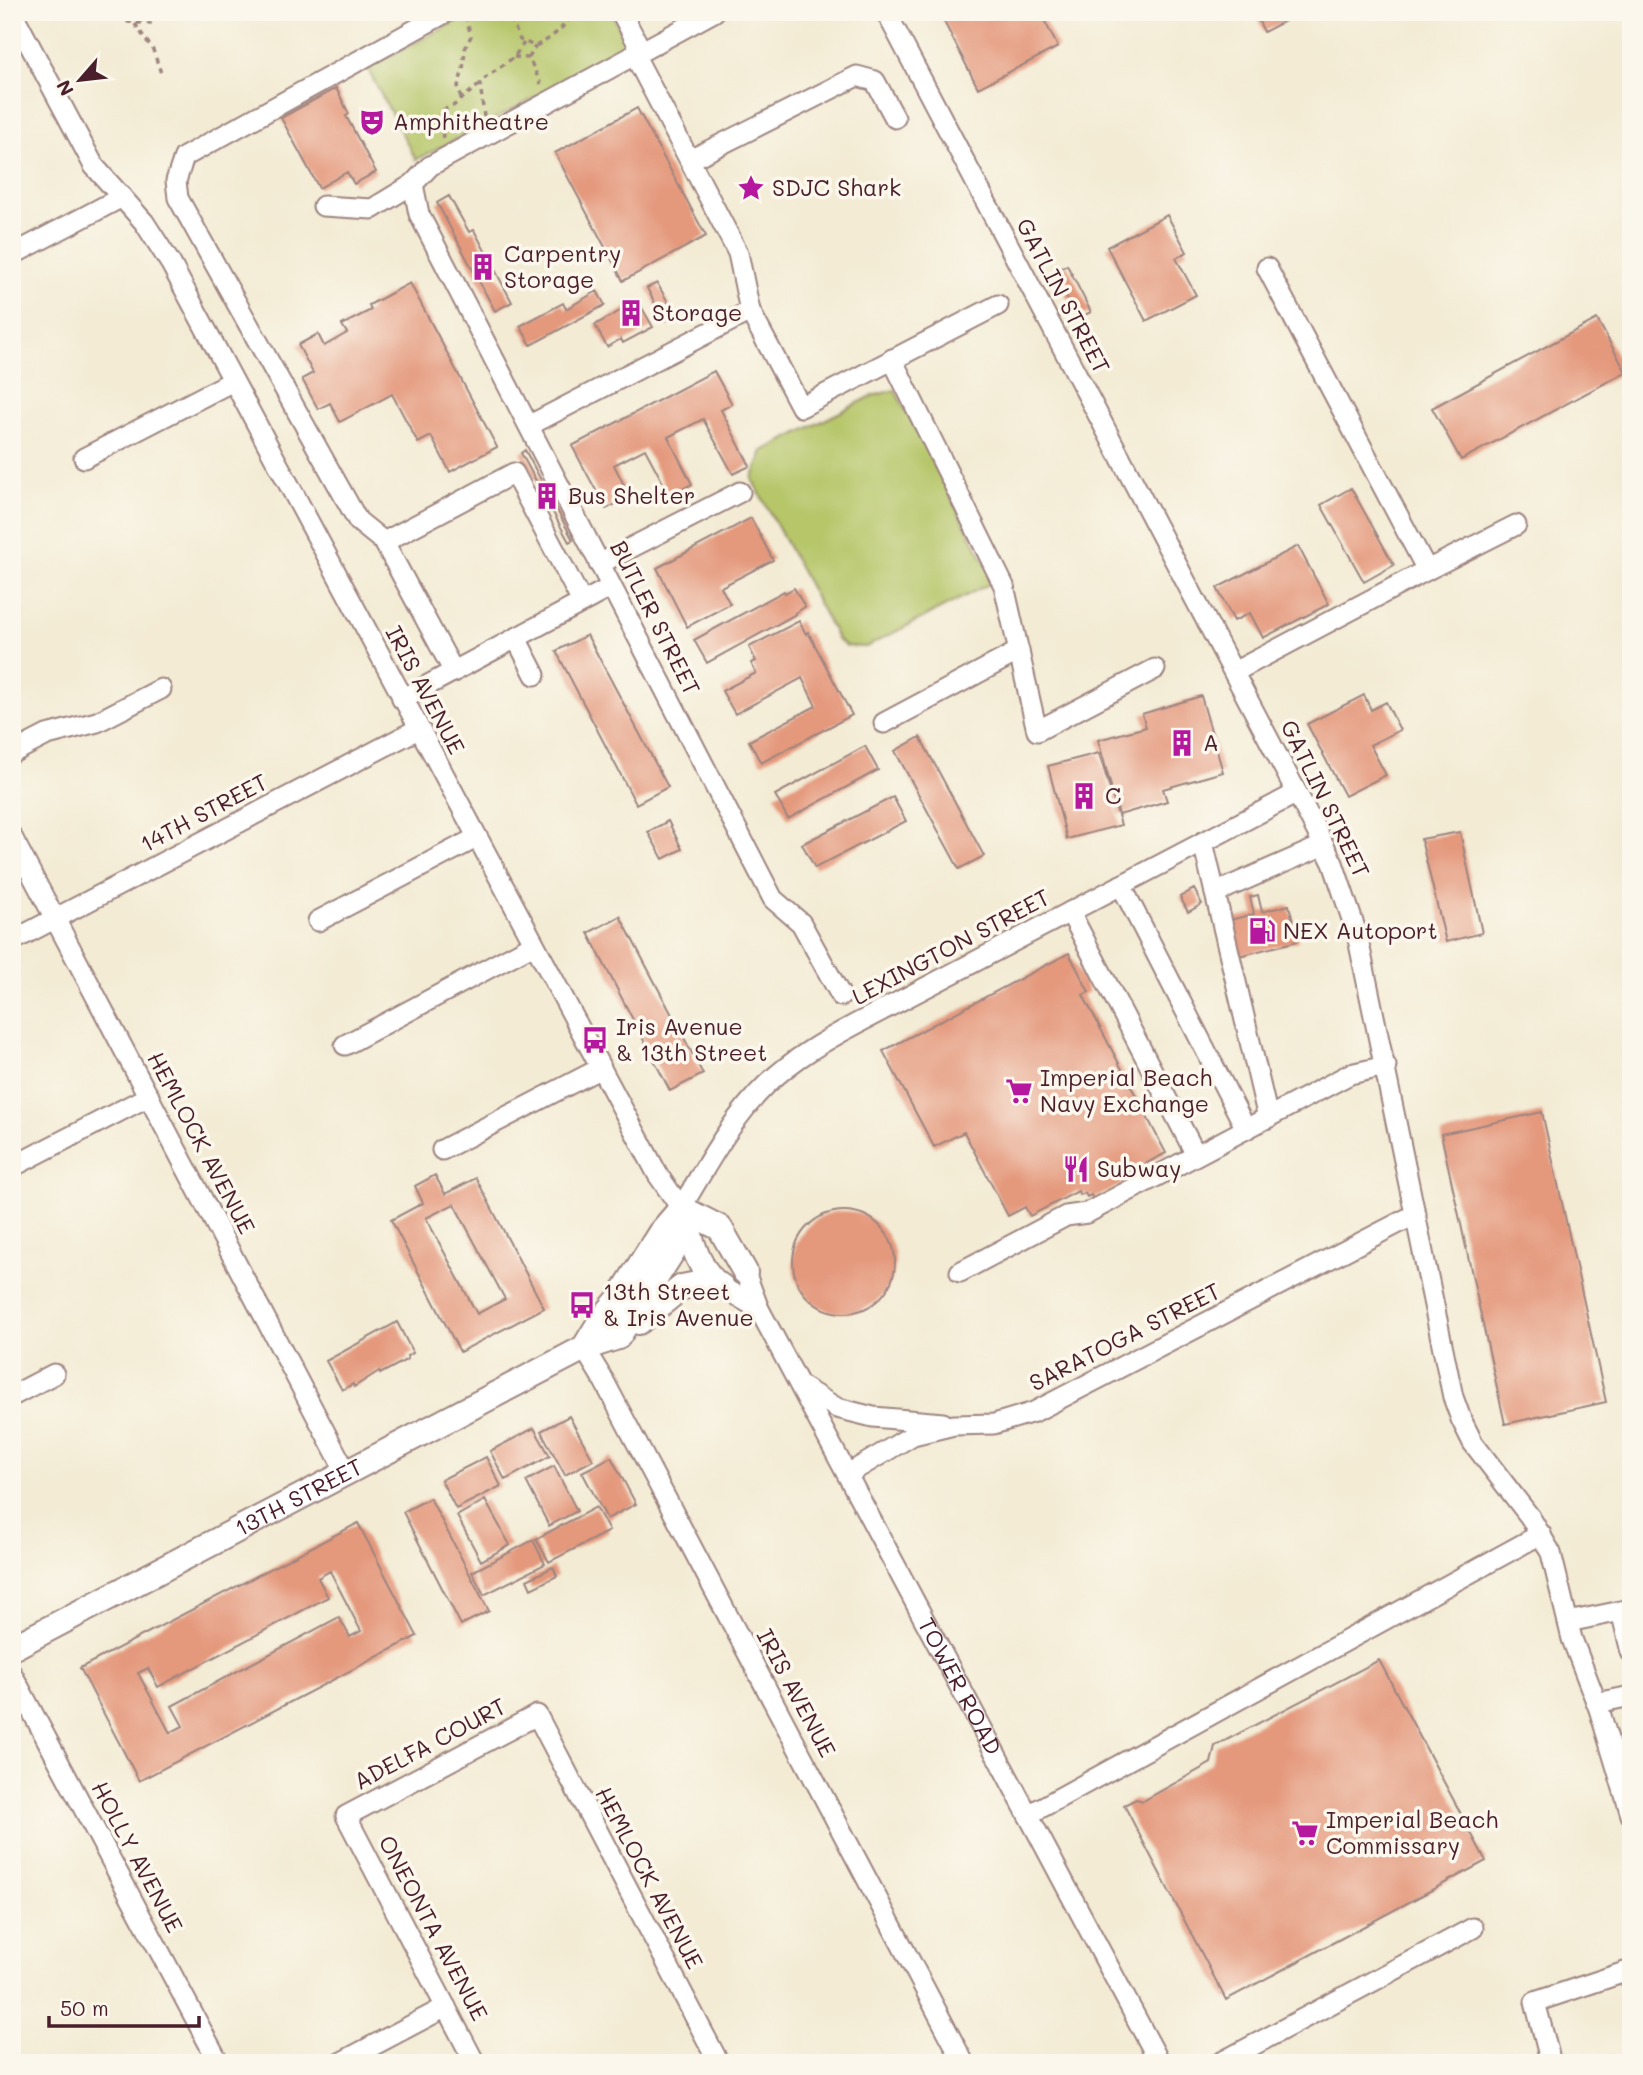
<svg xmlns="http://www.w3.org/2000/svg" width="1643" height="2075" viewBox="0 0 1643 2075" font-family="Mali,sans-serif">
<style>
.green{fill:#b6c669;stroke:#80724a;stroke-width:2}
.building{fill:#e4987c;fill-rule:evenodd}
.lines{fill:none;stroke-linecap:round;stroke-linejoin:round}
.minor-casing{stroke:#9e8580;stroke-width:23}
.major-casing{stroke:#9e8580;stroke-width:28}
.path{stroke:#9e8580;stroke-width:3.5;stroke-dasharray:5 5;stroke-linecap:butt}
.minor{stroke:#fff;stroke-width:19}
.major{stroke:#fff;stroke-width:24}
.labels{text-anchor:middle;stroke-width:7;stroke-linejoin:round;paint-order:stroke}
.poi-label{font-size:23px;fill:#4a1f2b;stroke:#fbf7ec;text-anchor:start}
.street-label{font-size:23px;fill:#4a1f2b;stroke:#fbf7ec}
</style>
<rect width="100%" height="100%" fill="#fbf7ec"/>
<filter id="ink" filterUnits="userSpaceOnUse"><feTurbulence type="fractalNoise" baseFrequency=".0143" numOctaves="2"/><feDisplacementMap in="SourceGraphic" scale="14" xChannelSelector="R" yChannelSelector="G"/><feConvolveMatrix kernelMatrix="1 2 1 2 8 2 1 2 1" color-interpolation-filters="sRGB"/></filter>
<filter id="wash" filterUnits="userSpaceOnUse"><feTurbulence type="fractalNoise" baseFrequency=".00686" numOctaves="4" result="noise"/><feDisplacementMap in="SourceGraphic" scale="28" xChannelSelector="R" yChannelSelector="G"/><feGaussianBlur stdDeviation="1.57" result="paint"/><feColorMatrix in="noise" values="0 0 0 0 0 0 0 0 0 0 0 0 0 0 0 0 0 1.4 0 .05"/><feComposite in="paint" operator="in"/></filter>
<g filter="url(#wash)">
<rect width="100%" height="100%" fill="#f3ebd4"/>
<path class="green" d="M474 12H611L630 48 416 160 367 68Z
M895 390 993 578 989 584 866 647 846 646 838 640 752 479 763 451 872 396Z"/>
<g id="blocks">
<path class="building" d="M939 12H1040L1058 47 978 88Z
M1254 12H1302L1264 32Z
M336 88 349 114 346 116 376 172 354 184 347 172 319 188 281 118Z
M637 108 706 236 623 281 555 153Z
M449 196 469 232 474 230 512 302 495 311 437 203Z
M1167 215 1187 252 1176 258 1196 295 1146 321 1107 247Z
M1067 265 1091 312 1078 318 1053 272Z
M410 283 497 447 450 472 431 436 418 443 392 394 340 422 330 403 318 409 302 379 313 373 298 345 318 334 324 346 347 333 342 325 371 310 369 305Z
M657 283 676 316 664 321 647 288Z
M597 291 605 305 531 345 520 326 563 303 566 309Z
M638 301 653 327 623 343 621 339 607 347 595 325Z
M1597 319 1626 372 1461 460 1432 408Z
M714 371 732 404 721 410 750 466 733 474 703 419 668 437 692 484 670 496 645 449 614 465 630 497 606 509 572 446Z
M525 450 573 540 569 542 521 453Z
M1351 488 1394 565 1364 582 1321 505Z
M751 518 773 560 721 587 730 604 687 627 657 568Z
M1298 546 1329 604 1263 638 1250 613 1234 621 1217 588Z
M794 588 805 607 795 613 796 614 707 663 694 640 784 591 785 593Z
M799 621 806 634 808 632 852 715 761 763 749 741 816 706 802 678 735 714 722 691 756 673 751 663 756 661 749 647Z
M587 635 668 787 636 804 556 651Z
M1364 695 1371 710 1386 702 1400 730 1370 745 1386 775 1345 796 1307 724Z
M1201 696 1223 772 1163 789 1167 801 1119 815 1098 740 1146 727 1142 714Z
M920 737 984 856 959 869 895 751Z
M865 746 878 770 788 819 775 795Z
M1099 753 1121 825 1067 839 1048 766Z
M893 797 906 821 815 868 802 844Z
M668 821 682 849 663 859 648 832Z
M1460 832 1482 933 1446 942 1421 839Z
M1194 889 1202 904 1188 912 1180 897Z
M1258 895 1262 912 1289 905 1298 941 1235 957 1226 921 1254 914 1250 897Z
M620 916 703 1074 670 1091 588 933Z
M1069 953 1089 992 1083 995 1166 1153 1122 1176 1125 1183 1093 1199 1091 1195 1087 1197 1085 1193 1080 1195 1078 1191 1030 1216 1025 1207 1008 1216 964 1132 934 1147 883 1051Z
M1542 1112 1606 1402 1505 1424 1441 1134Z
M435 1175 445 1194 476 1178 544 1308 460 1352 391 1220 423 1203 415 1186ZM454 1204 505 1299 477 1314 426 1218Z
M793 1262a51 51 0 1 1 102 0a51 51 0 1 1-102 0Z
M397 1322 413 1353 407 1356 408 1359 380 1374 379 1371 354 1387 353 1384 342 1390 326 1361Z
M569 1416 593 1460 565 1475 541 1431Z
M534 1428 550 1456 505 1480 490 1451Z
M486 1457 501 1486 456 1509 441 1480Z
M611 1457 636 1504 607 1519 582 1472Z
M554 1466 577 1511 549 1526 526 1481Z
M430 1498 489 1611 461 1625 403 1512Z
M485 1500 510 1545 481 1561 457 1516Z
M596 1507 609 1531 549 1562 536 1539Z
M358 1523 417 1636 139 1781 80 1668ZM330 1571 361 1631 350 1637 339 1617 172 1706 183 1726 170 1733 138 1673 148 1668 158 1687 328 1597 318 1578Z
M533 1540 545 1564 484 1595 472 1572Z
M553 1567 557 1576 531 1589 527 1580Z
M1379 1660 1486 1861 1226 2000 1124 1805 1136 1799 1143 1801 1211 1763 1215 1746Z"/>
</g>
</g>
<g filter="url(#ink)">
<use href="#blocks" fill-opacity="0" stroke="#9e8580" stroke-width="2"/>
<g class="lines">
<defs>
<g id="minor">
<path d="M12 12 94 166 144 222 171 264 658 1175 681 1208C707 1165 731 1119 767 1084 793 1059 824 1041 856 1024L1297 793"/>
<path d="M621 12 641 50"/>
<path d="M714 12 430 166 413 184 419 214 773 899 801 923 841 996"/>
<path d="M886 12 1297 793 1333 863 1357 934 1453 1397 1461 1419 1473 1443 1530 1517 1551 1553 1572 1639 1599 1709 1631 1815"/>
<path d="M634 54 738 253 750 311"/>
<path d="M690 160 857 76 875 81 895 118"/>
<path d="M323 206 372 209 413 184"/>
<path d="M12 255 122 197"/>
<path d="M892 359 1004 586 1037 731 1155 669"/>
<path d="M530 425 750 311 801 407 998 305"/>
<path d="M84 458 233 381"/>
<path d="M384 542 358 521 178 198 176 181 184 157 447 12"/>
<path d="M599 564 740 492"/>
<path d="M1427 570 1516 525"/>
<path d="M516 638 535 675"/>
<path d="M454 672 384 542 514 473 582 602"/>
<path d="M1234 672 1427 570 1267 268"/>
<path d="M402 699 611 587"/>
<path d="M884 723 1019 651"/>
<path d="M12 753 47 735 97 722 161 689"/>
<path d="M12 837 346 1472"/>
<path d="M1203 842 1268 1118"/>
<path d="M1121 885 1246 1129"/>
<path d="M1215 893 1324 845"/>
<path d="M1070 912 1196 1155"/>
<path d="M318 921 476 838"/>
<path d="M12 941 418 729"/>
<path d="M345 1045 534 944"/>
<path d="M442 1150 601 1068"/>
<path d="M12 1167 149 1096"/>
<path id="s1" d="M745 1272 759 1309 1160 2063"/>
<path d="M960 1272 1066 1216 1087 1213 1350 1074 1386 1066"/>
<path d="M722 1287 759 1309"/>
<path d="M584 1348 604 1381 964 2063"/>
<path d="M802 1387 837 1408 873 1417 943 1423"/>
<path d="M12 1396 54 1374"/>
<path d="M848 1474 913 1435 954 1425 994 1424 1034 1412 1416 1214"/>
<path d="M1621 1611 1631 1652"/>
<path d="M1568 1622 1631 1609"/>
<path d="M12 1674 219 2063"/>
<path d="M1597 1703 1631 1696"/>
<path d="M1028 1815 1541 1534"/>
<path d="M340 2063 446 2007"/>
<path d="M475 2063 346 1816 537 1715 719 2063"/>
<path d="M1220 2063 1473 1928"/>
<path d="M1551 2063 1535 2002 1631 1970"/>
</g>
<g id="major">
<path d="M681 1208 720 1228 745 1272"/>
<path d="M682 1208C691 1236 696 1271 722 1287"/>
<path d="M639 1322 682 1287 712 1281"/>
<path d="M584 1348 601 1320 618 1300 660 1233 679 1211"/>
<path id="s2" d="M12 1648 584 1348 618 1337 673 1251 681 1208"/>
</g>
</defs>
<use href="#minor" class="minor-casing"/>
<use href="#major" class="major-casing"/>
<path class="path" d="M123 12 128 22 154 24
M193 12V14
M196 13 198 12
M511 19 520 40 535 46C550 40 566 26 573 12
M135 24 153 50 161 73
M514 57 529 58 541 84
M529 58 535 46
M461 98 458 86 463 70 465 49 471 36 466 17
M484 117 480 82 514 57 524 43
M443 138 440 111 453 106 479 85"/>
<use href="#minor" class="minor"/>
<use href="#major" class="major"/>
</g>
</g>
<defs>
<symbol id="theatre-bare" viewBox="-9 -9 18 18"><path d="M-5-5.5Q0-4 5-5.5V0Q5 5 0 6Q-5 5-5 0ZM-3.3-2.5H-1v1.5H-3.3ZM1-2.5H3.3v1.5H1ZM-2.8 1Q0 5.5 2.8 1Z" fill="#b5179e" stroke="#fbf7ec" stroke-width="2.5" paint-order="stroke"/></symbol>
<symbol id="sight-bare" viewBox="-9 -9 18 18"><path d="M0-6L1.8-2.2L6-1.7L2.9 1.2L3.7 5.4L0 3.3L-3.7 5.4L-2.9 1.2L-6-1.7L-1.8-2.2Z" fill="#b5179e" stroke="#fbf7ec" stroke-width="2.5" paint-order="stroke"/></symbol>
<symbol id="building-bare" viewBox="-9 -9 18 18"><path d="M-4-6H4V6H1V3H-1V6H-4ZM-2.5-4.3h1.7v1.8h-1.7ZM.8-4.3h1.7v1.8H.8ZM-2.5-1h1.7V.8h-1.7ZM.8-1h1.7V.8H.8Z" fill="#b5179e" stroke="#fbf7ec" stroke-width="2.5" paint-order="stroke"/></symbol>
<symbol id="fuel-bare" viewBox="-9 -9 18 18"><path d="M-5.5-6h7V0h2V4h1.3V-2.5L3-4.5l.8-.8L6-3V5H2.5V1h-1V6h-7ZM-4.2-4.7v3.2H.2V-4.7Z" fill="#b5179e" stroke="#fbf7ec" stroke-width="2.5" paint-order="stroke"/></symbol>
<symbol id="bus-bare" viewBox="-9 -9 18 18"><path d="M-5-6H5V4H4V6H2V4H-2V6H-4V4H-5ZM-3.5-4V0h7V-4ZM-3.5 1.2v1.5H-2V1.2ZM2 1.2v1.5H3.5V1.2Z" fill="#b5179e" stroke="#fbf7ec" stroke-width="2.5" paint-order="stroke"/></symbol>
<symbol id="supermarket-bare" viewBox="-9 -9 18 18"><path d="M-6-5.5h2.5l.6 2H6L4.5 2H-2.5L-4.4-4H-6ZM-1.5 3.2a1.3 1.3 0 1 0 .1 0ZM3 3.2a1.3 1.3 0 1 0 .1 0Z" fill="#b5179e" stroke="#fbf7ec" stroke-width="2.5" paint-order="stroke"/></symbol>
<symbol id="restaurant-bare" viewBox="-9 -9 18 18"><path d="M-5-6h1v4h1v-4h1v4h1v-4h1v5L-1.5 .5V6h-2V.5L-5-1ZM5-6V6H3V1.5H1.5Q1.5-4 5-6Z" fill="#b5179e" stroke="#fbf7ec" stroke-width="2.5" paint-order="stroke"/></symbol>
</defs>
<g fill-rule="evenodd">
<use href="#theatre-bare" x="353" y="103" width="38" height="38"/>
<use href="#sight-bare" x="732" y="169" width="38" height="38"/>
<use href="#building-bare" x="464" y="248" width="38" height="38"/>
<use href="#building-bare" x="612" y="294" width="38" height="38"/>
<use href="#building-bare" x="528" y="477" width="38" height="38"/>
<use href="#building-bare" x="1163" y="724" width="38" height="38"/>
<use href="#building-bare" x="1065" y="777" width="38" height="38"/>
<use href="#fuel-bare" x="1243" y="912" width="38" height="38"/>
<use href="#bus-bare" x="576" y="1021" width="38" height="38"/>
<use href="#supermarket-bare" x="1000" y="1072" width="38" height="38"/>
<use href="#restaurant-bare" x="1057" y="1150" width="38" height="38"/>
<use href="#bus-bare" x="563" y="1286" width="38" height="38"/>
<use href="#supermarket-bare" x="1286" y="1814" width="38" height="38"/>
</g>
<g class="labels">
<g class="poi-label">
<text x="393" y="130">Amphitheatre</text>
<text x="772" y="196">SDJC Shark</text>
<text x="504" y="262">Carpentry<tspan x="504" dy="26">Storage</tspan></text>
<text x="652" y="321">Storage</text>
<text x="568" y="504">Bus Shelter</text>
<text x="1203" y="751">A</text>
<text x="1105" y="804">C</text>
<text x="1283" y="939">NEX Autoport</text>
<text x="616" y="1035">Iris Avenue<tspan x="616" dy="26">&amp; 13th Street</tspan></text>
<text x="1040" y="1086">Imperial Beach<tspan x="1040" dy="26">Navy Exchange</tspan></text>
<text x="1097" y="1177">Subway</text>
<text x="603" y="1300">13th Street<tspan x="603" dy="26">&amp; Iris Avenue</tspan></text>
<text x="1326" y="1828">Imperial Beach<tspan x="1326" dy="26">Commissary</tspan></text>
</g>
<g class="street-label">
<text transform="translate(1063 296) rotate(62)" y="8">GATLIN STREET</text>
<text transform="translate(655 618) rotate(63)" y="8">BUTLER STREET</text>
<text transform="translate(425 690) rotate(62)" y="8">IRIS AVENUE</text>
<text transform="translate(1325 799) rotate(64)" y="8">GATLIN STREET</text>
<text transform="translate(204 813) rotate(-28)" y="8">14TH STREET</text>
<text transform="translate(951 947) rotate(-28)" y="8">LEXINGTON STREET</text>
<text transform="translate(201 1143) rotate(62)" y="8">HEMLOCK AVENUE</text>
<text transform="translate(1125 1337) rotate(-27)" y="8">SARATOGA STREET</text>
<text dy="8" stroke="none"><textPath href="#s2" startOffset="324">13TH STREET</textPath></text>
<text dy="8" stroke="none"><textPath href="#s1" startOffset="467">TOWER ROAD</textPath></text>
<text transform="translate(796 1693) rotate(62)" y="8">IRIS AVENUE</text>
<text transform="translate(430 1744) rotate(-28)" y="8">ADELFA COURT</text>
<text transform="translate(137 1857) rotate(62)" y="8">HOLLY AVENUE</text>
<text transform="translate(649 1878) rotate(62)" y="8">HEMLOCK AVENUE</text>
<text transform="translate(433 1928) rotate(62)" y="8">ONEONTA AVENUE</text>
</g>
</g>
<rect width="1643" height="2075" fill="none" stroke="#fbf7ec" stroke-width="42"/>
<g transform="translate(80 80) rotate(242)" stroke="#fbf7ec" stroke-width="5" paint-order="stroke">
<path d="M0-5L12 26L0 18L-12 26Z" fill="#4a1f2b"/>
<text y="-10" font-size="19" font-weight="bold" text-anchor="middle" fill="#4a1f2b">N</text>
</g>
<path d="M49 2016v10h150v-10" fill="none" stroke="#4a1f2b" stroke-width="3.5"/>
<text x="60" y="2016" font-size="21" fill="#4a1f2b" stroke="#fbf7ec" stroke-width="5" paint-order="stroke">50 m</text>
</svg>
